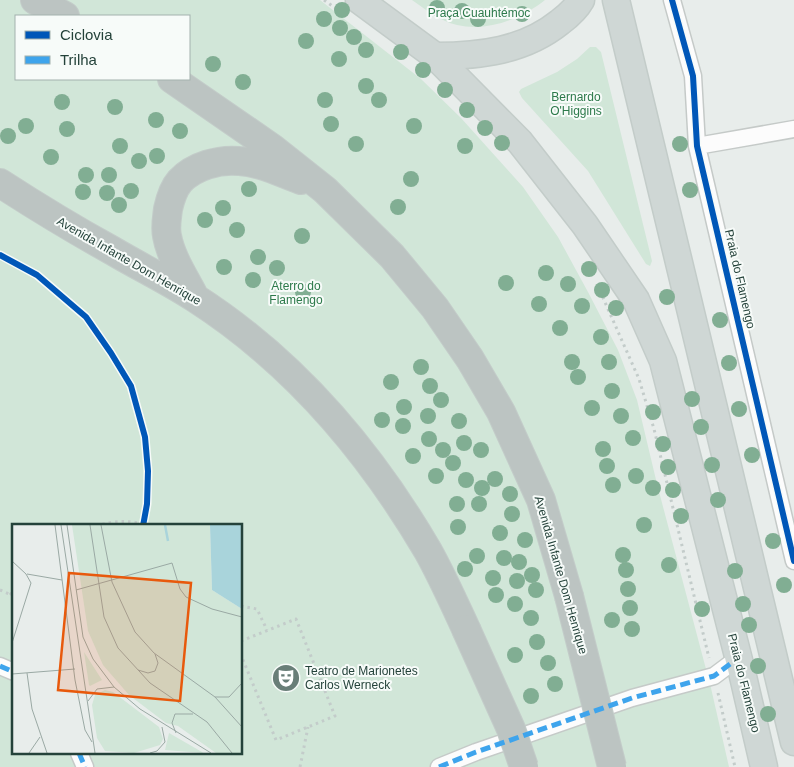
<svg xmlns="http://www.w3.org/2000/svg" width="794" height="767" viewBox="0 0 794 767" font-family="Arial,sans-serif">
<style>
.green{fill:#d1e6d8;fill-rule:evenodd}
.lines{fill:none;stroke-linecap:round;stroke-linejoin:round}
.street-casing{stroke:#c5cac8;stroke-width:19}
.primary-casing{stroke:#c3ccc9;stroke-width:29}
.highway-casing{stroke:#c3ccc9;stroke-width:30}
.path{stroke:#c3ccca;stroke-width:3;stroke-dasharray:2.5 4;stroke-linecap:butt}
.street{stroke:#fcfcfc;stroke-width:16}
.primary{stroke:#cfd7d5;stroke-width:26}
.highway{stroke:#bcc4c2;stroke-width:28}
.highway-bridge-casing{stroke:#c3ccc9;stroke-width:30;stroke-linecap:butt}
.highway-bridge{stroke:#bcc4c2;stroke-width:28}
.quiet{stroke:#3ea4ec;stroke-width:5;stroke-dasharray:10 5;stroke-linecap:butt}
.cycleway-casing{stroke:#f7fbf9;stroke-width:9}
.cycleway{stroke:#0057b8;stroke-width:6}
.tree{fill:#81ae93}
.labels{text-anchor:middle;stroke-width:4;stroke-linejoin:round;paint-order:stroke}
.park-label{font-size:12px;fill:#2d7a4b;stroke:#f7fbf9}
.street-label{font-size:12px;fill:#24423a;stroke:#f7fbf9}
.poi-label{font-size:12px;fill:#24423a;stroke:#f7fbf9;text-anchor:start}
.inset-river{fill:none;stroke:#a9d4db;stroke-width:2.5}
.inset-road{fill:none;stroke:#9aa9a4;stroke-width:1}
.view{fill:#e8590c;fill-opacity:0.15;stroke:#e8590c;stroke-width:2.5}
.inset-edge{fill:none;stroke:#24423a;stroke-width:2.5}
</style>
<rect width="100%" height="100%" fill="#e8edeb"/>
<path class="green" d="M0 0H320L421 79 461 118 523 187 558 237 588 292 618 350 637 400 657 484 711 688 729 767H0ZM16 16H189V79H16ZM14 526H241V753H14Z
M412 0H545C521 19 488 32 457 25 440 21 426 10 412 0Z
M590 47H596L601 52 652 261 650 266 646 264 588 171 522 98 519 92 521 89 557 72 577 59Z"/>
<g class="lines">
<defs>
<path id="street" d="M672 0 693 76 697 146 794 561
M697 146 794 129
M0 666 14 672
M79 753 85 767
M439 767 476 752 632 698 714 676 738 658"/>
<path id="primary" d="M359 0 435 56 520 142 585 225 636 300 663 361 742 672 764 767
M616 0 794 742
M435 56C480 56 524 51 560 22 568 16 576 9 581 0"/>
<path id="highway" d="M35 0 65 16
M172 79 272 148 325 190 392 256 435 308 470 359 501 412 541 500 569 596
M0 183C37 207 75 230 113 251 140 267 169 281 195 298 293 361 370 452 428 551 442 576 454 603 466 629
M195 298C185 278 171 258 167 236 165 227 167 218 168 209 170 200 173 189 180 181 194 166 219 159 239 161 260 162 281 173 301 180"/>
</defs>
<use href="#street" class="street-casing"/>
<use href="#primary" class="primary-casing"/>
<use href="#highway" class="highway-casing"/>
<path class="path" d="M324 0 338 10
M600 291 639 379 654 429 709 658
M96 526C115 520 131 520 150 526
M0 590 14 596
M10 595 14 590
M241 606 257 609 267 630
M241 641 296 619 335 716 276 740 241 655
M718 693 735 767
M300 767 308 727"/>
<use href="#street" class="street"/>
<use href="#primary" class="primary"/>
<use href="#highway" class="highway"/>
<defs>
<path id="highway-bridge" d="M569 596 612 767
M466 629 511 729 524 767"/>
</defs>
<use href="#highway-bridge" class="highway-bridge-casing"/>
<use href="#highway-bridge" class="highway-bridge"/>
<path class="quiet" d="M0 666 14 672
M79 753 85 767
M439 767 476 752 632 698 714 676 738 658"/>
<defs>
<path id="cycleway" d="M672 0 693 76 697 146 794 561
M0 255 37 275 86 317 111 353 131 386 145 437 148 471 147 504 143 526"/>
</defs>
<use href="#cycleway" class="cycleway-casing"/>
<use href="#cycleway" class="cycleway"/>
</g>
<g class="tree">
<circle cx="437" cy="8" r="8"/>
<circle cx="342" cy="10" r="8"/>
<circle cx="462" cy="11" r="8"/>
<circle cx="522" cy="14" r="8"/>
<circle cx="324" cy="19" r="8"/>
<circle cx="478" cy="19" r="8"/>
<circle cx="340" cy="28" r="8"/>
<circle cx="354" cy="37" r="8"/>
<circle cx="306" cy="41" r="8"/>
<circle cx="366" cy="50" r="8"/>
<circle cx="401" cy="52" r="8"/>
<circle cx="339" cy="59" r="8"/>
<circle cx="213" cy="64" r="8"/>
<circle cx="423" cy="70" r="8"/>
<circle cx="243" cy="82" r="8"/>
<circle cx="366" cy="86" r="8"/>
<circle cx="445" cy="90" r="8"/>
<circle cx="325" cy="100" r="8"/>
<circle cx="379" cy="100" r="8"/>
<circle cx="62" cy="102" r="8"/>
<circle cx="115" cy="107" r="8"/>
<circle cx="467" cy="110" r="8"/>
<circle cx="156" cy="120" r="8"/>
<circle cx="331" cy="124" r="8"/>
<circle cx="26" cy="126" r="8"/>
<circle cx="414" cy="126" r="8"/>
<circle cx="485" cy="128" r="8"/>
<circle cx="67" cy="129" r="8"/>
<circle cx="180" cy="131" r="8"/>
<circle cx="8" cy="136" r="8"/>
<circle cx="502" cy="143" r="8"/>
<circle cx="356" cy="144" r="8"/>
<circle cx="680" cy="144" r="8"/>
<circle cx="120" cy="146" r="8"/>
<circle cx="465" cy="146" r="8"/>
<circle cx="157" cy="156" r="8"/>
<circle cx="51" cy="157" r="8"/>
<circle cx="139" cy="161" r="8"/>
<circle cx="86" cy="175" r="8"/>
<circle cx="109" cy="175" r="8"/>
<circle cx="411" cy="179" r="8"/>
<circle cx="249" cy="189" r="8"/>
<circle cx="690" cy="190" r="8"/>
<circle cx="131" cy="191" r="8"/>
<circle cx="83" cy="192" r="8"/>
<circle cx="107" cy="193" r="8"/>
<circle cx="119" cy="205" r="8"/>
<circle cx="398" cy="207" r="8"/>
<circle cx="223" cy="208" r="8"/>
<circle cx="205" cy="220" r="8"/>
<circle cx="237" cy="230" r="8"/>
<circle cx="302" cy="236" r="8"/>
<circle cx="258" cy="257" r="8"/>
<circle cx="224" cy="267" r="8"/>
<circle cx="277" cy="268" r="8"/>
<circle cx="589" cy="269" r="8"/>
<circle cx="546" cy="273" r="8"/>
<circle cx="253" cy="280" r="8"/>
<circle cx="506" cy="283" r="8"/>
<circle cx="568" cy="284" r="8"/>
<circle cx="602" cy="290" r="8"/>
<circle cx="303" cy="292" r="8"/>
<circle cx="667" cy="297" r="8"/>
<circle cx="539" cy="304" r="8"/>
<circle cx="582" cy="306" r="8"/>
<circle cx="616" cy="308" r="8"/>
<circle cx="720" cy="320" r="8"/>
<circle cx="560" cy="328" r="8"/>
<circle cx="601" cy="337" r="8"/>
<circle cx="572" cy="362" r="8"/>
<circle cx="609" cy="362" r="8"/>
<circle cx="729" cy="363" r="8"/>
<circle cx="421" cy="367" r="8"/>
<circle cx="578" cy="377" r="8"/>
<circle cx="391" cy="382" r="8"/>
<circle cx="430" cy="386" r="8"/>
<circle cx="612" cy="391" r="8"/>
<circle cx="692" cy="399" r="8"/>
<circle cx="441" cy="400" r="8"/>
<circle cx="404" cy="407" r="8"/>
<circle cx="592" cy="408" r="8"/>
<circle cx="739" cy="409" r="8"/>
<circle cx="653" cy="412" r="8"/>
<circle cx="428" cy="416" r="8"/>
<circle cx="621" cy="416" r="8"/>
<circle cx="382" cy="420" r="8"/>
<circle cx="459" cy="421" r="8"/>
<circle cx="403" cy="426" r="8"/>
<circle cx="701" cy="427" r="8"/>
<circle cx="633" cy="438" r="8"/>
<circle cx="429" cy="439" r="8"/>
<circle cx="464" cy="443" r="8"/>
<circle cx="663" cy="444" r="8"/>
<circle cx="603" cy="449" r="8"/>
<circle cx="443" cy="450" r="8"/>
<circle cx="481" cy="450" r="8"/>
<circle cx="752" cy="455" r="8"/>
<circle cx="413" cy="456" r="8"/>
<circle cx="453" cy="463" r="8"/>
<circle cx="712" cy="465" r="8"/>
<circle cx="607" cy="466" r="8"/>
<circle cx="668" cy="467" r="8"/>
<circle cx="436" cy="476" r="8"/>
<circle cx="636" cy="476" r="8"/>
<circle cx="495" cy="479" r="8"/>
<circle cx="466" cy="480" r="8"/>
<circle cx="613" cy="485" r="8"/>
<circle cx="482" cy="488" r="8"/>
<circle cx="653" cy="488" r="8"/>
<circle cx="673" cy="490" r="8"/>
<circle cx="510" cy="494" r="8"/>
<circle cx="718" cy="500" r="8"/>
<circle cx="457" cy="504" r="8"/>
<circle cx="479" cy="504" r="8"/>
<circle cx="512" cy="514" r="8"/>
<circle cx="681" cy="516" r="8"/>
<circle cx="644" cy="525" r="8"/>
<circle cx="458" cy="527" r="8"/>
<circle cx="500" cy="533" r="8"/>
<circle cx="525" cy="540" r="8"/>
<circle cx="773" cy="541" r="8"/>
<circle cx="623" cy="555" r="8"/>
<circle cx="477" cy="556" r="8"/>
<circle cx="504" cy="558" r="8"/>
<circle cx="519" cy="562" r="8"/>
<circle cx="669" cy="565" r="8"/>
<circle cx="465" cy="569" r="8"/>
<circle cx="626" cy="570" r="8"/>
<circle cx="735" cy="571" r="8"/>
<circle cx="532" cy="575" r="8"/>
<circle cx="493" cy="578" r="8"/>
<circle cx="517" cy="581" r="8"/>
<circle cx="784" cy="585" r="8"/>
<circle cx="628" cy="589" r="8"/>
<circle cx="536" cy="590" r="8"/>
<circle cx="496" cy="595" r="8"/>
<circle cx="515" cy="604" r="8"/>
<circle cx="743" cy="604" r="8"/>
<circle cx="630" cy="608" r="8"/>
<circle cx="702" cy="609" r="8"/>
<circle cx="531" cy="618" r="8"/>
<circle cx="612" cy="620" r="8"/>
<circle cx="749" cy="625" r="8"/>
<circle cx="632" cy="629" r="8"/>
<circle cx="537" cy="642" r="8"/>
<circle cx="515" cy="655" r="8"/>
<circle cx="548" cy="663" r="8"/>
<circle cx="758" cy="666" r="8"/>
<circle cx="555" cy="684" r="8"/>
<circle cx="531" cy="696" r="8"/>
<circle cx="768" cy="714" r="8"/>
</g>
<defs>
<symbol id="theatre-disc" viewBox="-11 -11 22 22"><circle r="9.5" fill="#697e78" stroke="#f7fbf9"/><path d="M-5-5.5Q0-4 5-5.5V0Q5 5 0 6Q-5 5-5 0ZM-3.3-2.5H-1v1.5H-3.3ZM1-2.5H3.3v1.5H1ZM-2.8 1Q0 5.5 2.8 1Z" fill="#fff"/></symbol>
</defs>
<g fill-rule="evenodd">
<use href="#theatre-disc" x="270" y="662" width="32" height="32"/>
</g>
<g class="labels">
<g class="park-label">
<text x="479" y="17">Praça Cuauhtémoc</text>
<text x="576" y="101">Bernardo<tspan x="576" dy="14">O'Higgins</tspan></text>
<text x="296" y="290">Aterro do<tspan x="296" dy="14">Flamengo</tspan></text>
</g>
<g class="street-label">
<text transform="translate(129 261) rotate(30)" y="4">Avenida Infante Dom Henrique</text>
<text transform="translate(740 279) rotate(77)" y="4">Praia do Flamengo</text>
<text transform="translate(561 575) rotate(74)" y="4">Avenida Infante Dom Henrique</text>
<text transform="translate(744 683) rotate(76)" y="4">Praia do Flamengo</text>
</g>
<g class="poi-label">
<text x="305" y="675">Teatro de Marionetes<tspan x="305" dy="14">Carlos Werneck</tspan></text>
</g>
</g>
<g transform="translate(12 524)">
<rect width="230" height="230" fill="#e8edeb"/>
<path d="M60 1H198L200 66 230 85V229H204L166 202 154 199 117 171 91 141 76 107ZM72 128 90 156 78 162 77 161ZM93 166 101 168 147 203 151 215 148 221 122 229 93 227 85 214 80 181 83 171ZM157 209 190 228 191 229 153 226Z" fill="#d1e6d8"/>
<path d="M198 1H230V85L200 66Z" fill="#a9d4db"/>
<path class="inset-river" d="M153 1 156 17"/>
<path class="inset-road" d="M43 1 63 156 73 206 80 218M49 1 83 229M55 1 71 113 81 135 102 163 128 185 199 229M78 1 92 93 106 124 138 159 195 198 220 229M89 1 100 58 123 108 142 129 203 173 230 203M0 37 14 50 19 59 0 119M15 50 50 56M64 66 160 39 168 65 174 73 200 85 230 93M126 146 136 149 143 147 146 139 143 130M15 149 20 185 35 229M0 150 63 145M203 173H217L230 159M76 177 85 165 102 163M164 209 160 199 163 190H181M17 229 28 213M138 229 145 227 153 218 150 203"/>
<path class="view" d="M57 49 179 59 168 177 46 166Z"/>
<rect width="230" height="230" class="inset-edge"/>
</g>
<rect x="15" y="15" width="175" height="65" fill="#f7fbf9" stroke="#a3b1ad"/>
<rect x="25" y="31" width="25" height="8" fill="#0057b8" stroke="#a3b1ad"/>
<text x="60" y="40" font-size="15" fill="#24423a">Ciclovia</text>
<rect x="25" y="56" width="25" height="8" fill="#3ea4ec" stroke="#a3b1ad"/>
<text x="60" y="65" font-size="15" fill="#24423a">Trilha</text>
</svg>
